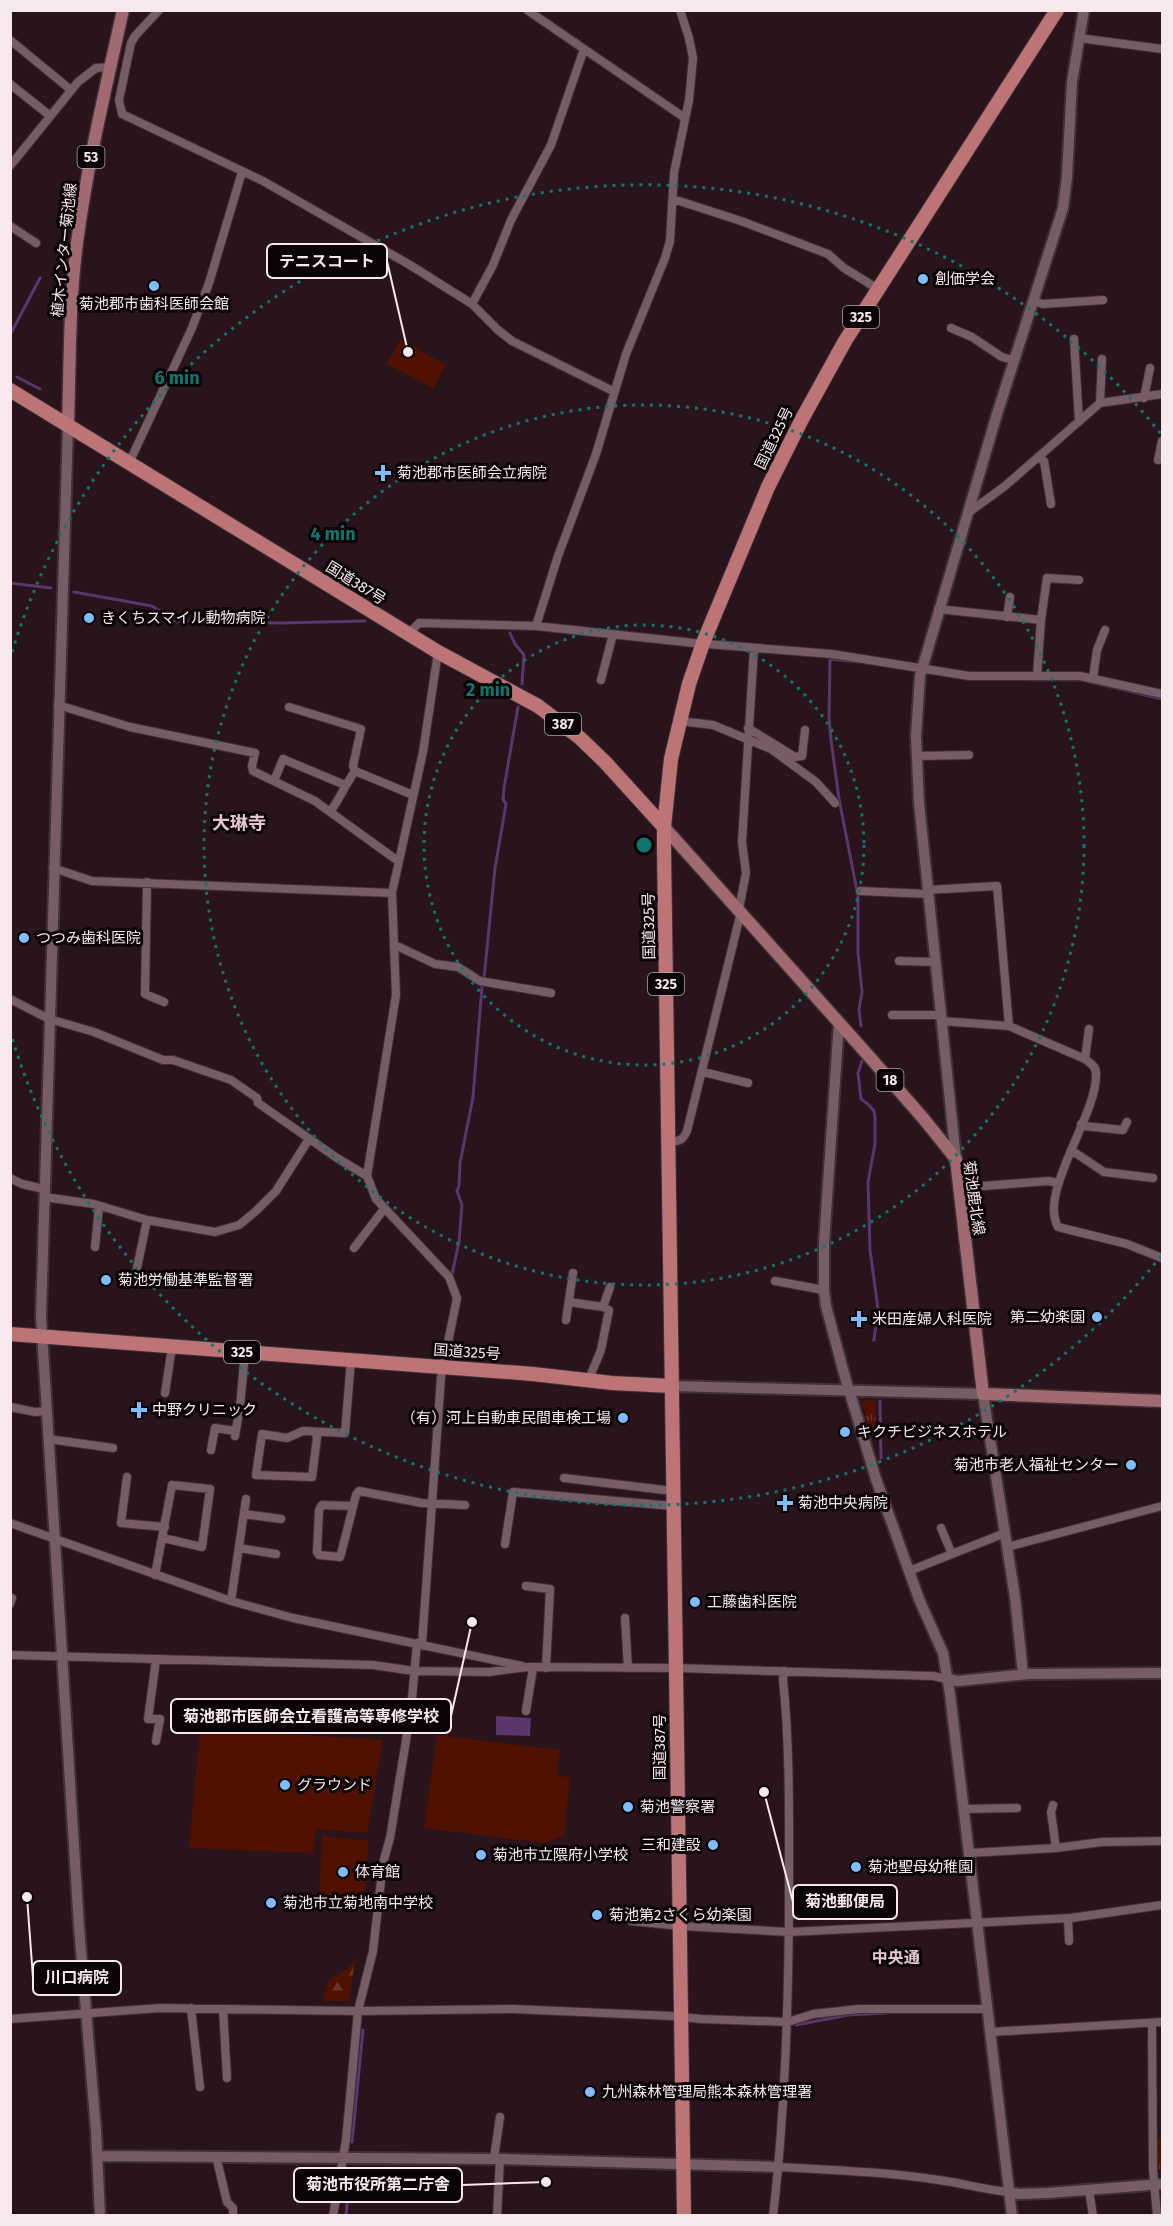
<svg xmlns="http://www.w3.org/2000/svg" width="1173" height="2226" viewBox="0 0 1173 2226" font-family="'Fira Sans','Noto Sans JP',sans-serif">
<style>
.grass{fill:url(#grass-tufts)}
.forest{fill:url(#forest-firs)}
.pitch{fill:#511100}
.water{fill:#5b366d}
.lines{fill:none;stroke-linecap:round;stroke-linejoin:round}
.stream{stroke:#5b366d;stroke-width:3}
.street-casing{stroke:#3e3035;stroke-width:10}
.secondary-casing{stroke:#3e3035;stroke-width:14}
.primary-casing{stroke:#3e3035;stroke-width:15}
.highway-casing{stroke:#3e3035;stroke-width:16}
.street{stroke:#765c65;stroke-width:8}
.secondary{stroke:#765c65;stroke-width:10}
.primary{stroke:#a16a70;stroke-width:12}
.highway{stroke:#bd7477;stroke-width:14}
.ring{fill:none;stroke:#0f766e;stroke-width:3;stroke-dasharray:3 6}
.poi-dot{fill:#81bcfa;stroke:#0b0406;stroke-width:2}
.labels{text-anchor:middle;stroke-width:6;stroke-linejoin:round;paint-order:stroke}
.shield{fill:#0b0406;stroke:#b0a4a8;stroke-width:1.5}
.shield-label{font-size:14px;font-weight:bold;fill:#f7e8ed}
.street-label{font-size:15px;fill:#f7e8ed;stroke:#0b0406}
.poi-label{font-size:15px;fill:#f7e8ed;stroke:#0b0406;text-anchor:start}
.neighbourhood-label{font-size:16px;font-weight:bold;fill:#e3c6cf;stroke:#0b0406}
.quarter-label{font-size:18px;font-weight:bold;fill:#e3c6cf;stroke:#0b0406}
.centre{fill:#0f766e;stroke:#0b0406;stroke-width:3}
.ring-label{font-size:18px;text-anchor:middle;font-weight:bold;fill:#0f766e;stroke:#0b0406;stroke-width:6;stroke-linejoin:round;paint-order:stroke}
.leader{fill:none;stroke:#f7e8ed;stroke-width:2}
.callout-dot{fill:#f7e8ed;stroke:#0b0406;stroke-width:2}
.callout{fill:#0b0406;stroke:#f7e8ed;stroke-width:2}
.callout-label{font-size:16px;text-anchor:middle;font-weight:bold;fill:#f7e8ed}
</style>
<defs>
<pattern id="grass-tufts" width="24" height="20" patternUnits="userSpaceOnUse" patternTransform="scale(1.5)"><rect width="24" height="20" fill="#511100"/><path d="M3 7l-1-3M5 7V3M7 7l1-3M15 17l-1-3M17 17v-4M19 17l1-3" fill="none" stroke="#6b3426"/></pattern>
<pattern id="forest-firs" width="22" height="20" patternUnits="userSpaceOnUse" patternTransform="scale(1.5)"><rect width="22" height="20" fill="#511100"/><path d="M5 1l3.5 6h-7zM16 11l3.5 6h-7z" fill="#6b3426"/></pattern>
</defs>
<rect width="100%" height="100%" fill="#29141c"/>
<path class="grass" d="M864 1400 875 1401 876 1441H873L862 1403Z
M1157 2140H1162V2170L1158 2169Z"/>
<path class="forest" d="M355 1959 349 2001H323L328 1981 350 1967Z"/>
<path class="pitch" d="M400 340 446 365 433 388 387 364Z
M200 1729 383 1740 367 1833 316 1829 313 1853 189 1848Z
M437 1735 560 1750 557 1776 570 1777 564 1836 544 1843 424 1828Z
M322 1836 369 1841 363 1905 319 1903Z"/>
<path class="water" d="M496 1716 531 1718 530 1736 496 1735Z"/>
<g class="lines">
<path class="stream" d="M10 335 40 278
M17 377 40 389
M10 583 51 588
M74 592 152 606 176 621 282 623 365 621
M510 633 515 644 524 655 522 684
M859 662 830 659 829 717 831 740 839 799 858 896V952L862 992 859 1009 861 1026
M972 679 1082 680 1162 699
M484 978 495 868 506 804 503 799 504 788 518 707
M862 1061 858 1073 861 1099 868 1104 874 1111 875 1117V1144L868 1182 870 1250 878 1309 874 1340
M452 1274 459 1242 462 1205 457 1191 459 1186 460 1163 473 1097 482 987
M880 1401 881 1458
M796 2025 848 2015 886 2013
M352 2142 363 2030
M346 2216 350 2174"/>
<defs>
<path id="street" d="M159 10 135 36 131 43 119 100 122 114 263 181 410 265 472 304 498 330 512 341 613 391
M527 10 685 118
M1079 38 1162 49
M10 40 71 90
M10 84 49 115
M10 166 78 82 96 68 110 67
M673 199 741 221 828 254 844 268 878 289
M10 226 36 243
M1033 301 1043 304 1103 300
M472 304 493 265 511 220 551 145 584 49
M951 328 972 337 1002 357 1013 360
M1074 339 1079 421
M1144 398 1150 368
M1100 403 1102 359
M1038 457 1044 461 1051 504
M1158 460 1162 441
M129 463 192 328 209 283 242 172
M968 513 1005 486 1100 403 1162 394
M938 609 1041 620
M1007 617 1010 597
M536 626 558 556 596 454 626 354 665 258 670 241 674 173 689 100 693 58 689 38 680 10
M408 634 419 623 536 626 694 643 832 654 969 676H1080L1162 694
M1037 676 1041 620 1047 578 1079 580
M1093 678 1097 650 1105 630
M601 680 613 634
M58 705 130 727 255 753 252 766 253 771 315 801 398 861
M289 707 361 729 353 766 355 771 413 795
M679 721 713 725 771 749 816 782 835 803
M748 728 795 757 802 756 805 730
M917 756 969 755
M274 781 283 759 345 785
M330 812C340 798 346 784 355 771
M53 868 92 881 392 893
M147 882 145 994 164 1002
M927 890 997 886 1009 1026
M860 891 928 894
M739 909 746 873 742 842 754 648
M395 945 435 964 458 967 480 981 551 993
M899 961 935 962
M10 999 49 1019 94 1032 163 1060H173L231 1080 257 1098 258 1103 337 1158 367 1176
M892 1015H941
M941 1021 1009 1026 1085 1059C1090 1063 1096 1066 1096 1073 1098 1115 1038 1191 1058 1227L1127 1244 1162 1258
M1085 1059 1089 1029
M703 1072 748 1083
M1081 1124 1084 1126 1123 1130 1127 1122
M669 1141C679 1142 683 1140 687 1131L741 912
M1071 1150 1104 1172 1153 1178
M10 1178 22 1184 44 1189
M959 1188 1048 1181 1059 1183
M44 1197 94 1204 147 1220 215 1232 239 1225 256 1211 276 1191 309 1139
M95 1247 99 1207
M354 1248 384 1209
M136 1273 147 1220
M775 1281 824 1290
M569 1302 603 1307 609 1310 601 1350 589 1379
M603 1307 610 1287
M566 1320 573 1273
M165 1393 172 1347
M10 1407 35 1412 46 1411
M315 1432 317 1438 312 1477 256 1475 262 1434 287 1438 303 1431 345 1433 351 1360
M235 1436 240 1406 245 1353
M48 1439 113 1448
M211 1450 215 1428 235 1431
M127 1477 121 1523 165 1527
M564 1478 673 1491
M353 1506 322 1505 319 1510 317 1552 319 1555 340 1557 341 1554 356 1495 359 1491 422 1503 465 1505
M244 1514 281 1519
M10 1523 231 1601 293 1618 522 1666
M941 1528 952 1554
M505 1544 513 1492 673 1506
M1007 1547 1162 1506
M239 1548 276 1554
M909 1571 1005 1533
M155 1575 172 1485 210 1489 202 1547 163 1538
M526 1586 550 1589 546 1668
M231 1601 246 1499
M10 1604 12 1598
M625 1618 628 1668
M422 1644 441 1377 457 1298 449 1277 376 1199 367 1176 396 995 392 893 423 752 438 652
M10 1655 373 1665 414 1671 489 1672 528 1667 676 1668 933 1676 947 1679
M526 1711 533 1668
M156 1741 160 1719H148L156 1660
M1053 1805 1051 1812 1056 1848
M963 1809 1017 1808
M969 1853 1056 1848 1102 1842 1162 1841
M1068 1918 1069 1941
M631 1921 681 1926 789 1932 1071 1918 1162 1905
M191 2008 200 2087
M223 2009 227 2078
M10 2019 160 2008 358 2011 513 2009 672 2016 702 2019 788 2022 813 2014 859 2009H987
M1152 2023 1153 2169 1157 2216
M990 2032 1162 2022
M216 2156 227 2202 233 2208V2216
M494 2158 500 2117
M779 2167C834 2170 890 2172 945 2181 966 2184 987 2190 1009 2192
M1089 2190 1093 2216
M333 2216 346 2140 358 2011 373 1951 383 1863 390 1838 411 1710 417 1643
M497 2216 500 2159
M773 2216C786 2105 789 1995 789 1884 789 1815 790 1748 783 1679L784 1671"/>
<path id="secondary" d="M68 425 41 1317 79 1927 96 2130 100 2216
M839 1022 824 1243V1290L826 1306 845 1377 876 1479 919 1599 943 1653 950 1694 1012 2216
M956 1159 919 803 916 736 920 676 997 414 1063 208 1067 177 1072 82 1084 10
M671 1386 983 1394 1015 1597 1023 1674
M947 1679 958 1681 1029 1674 1162 1673
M98 2156 500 2159 779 2167
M1009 2192 1019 2194 1048 2193 1162 2184"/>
<path id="primary" d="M68 425C70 364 69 303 77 243 87 165 106 87 123 10
M664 827 867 1054 923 1118 956 1159 983 1394 1162 1401"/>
<path id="highway" d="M10 390 438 652 538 706 580 738 605 762 664 827
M10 1334 533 1374 612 1383 671 1386
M684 2216 664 849V827L671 759 689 684 703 643 768 487 802 419 845 341 1057 10"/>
</defs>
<use href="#street" class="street-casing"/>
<use href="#secondary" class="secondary-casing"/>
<use href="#primary" class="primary-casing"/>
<use href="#highway" class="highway-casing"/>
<use href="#street" class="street"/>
<use href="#secondary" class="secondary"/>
<use href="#primary" class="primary"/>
<use href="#highway" class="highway"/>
</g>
<g class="ring">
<circle cx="644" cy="845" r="220"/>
<circle cx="644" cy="845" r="440"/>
<path d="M1161 1256A661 661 0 0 1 12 1038M12 652A661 661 0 0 1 1161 434"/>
</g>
<g class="poi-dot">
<circle cx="923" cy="279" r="6"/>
<circle cx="154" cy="286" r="6"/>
<path d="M380 464h6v6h6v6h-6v6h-6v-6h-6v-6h6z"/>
<circle cx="89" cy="618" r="6"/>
<circle cx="24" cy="938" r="6"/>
<circle cx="106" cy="1280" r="6"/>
<circle cx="1097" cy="1317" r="6"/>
<path d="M856 1310h6v6h6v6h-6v6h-6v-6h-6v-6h6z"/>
<path d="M136 1401h6v6h6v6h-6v6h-6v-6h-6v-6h6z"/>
<circle cx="623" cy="1418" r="6"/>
<circle cx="845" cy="1432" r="6"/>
<circle cx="1131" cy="1465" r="6"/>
<path d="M782 1494h6v6h6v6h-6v6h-6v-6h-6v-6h6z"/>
<circle cx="695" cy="1602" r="6"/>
<circle cx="285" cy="1785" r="6"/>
<circle cx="628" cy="1807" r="6"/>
<circle cx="713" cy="1845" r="6"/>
<circle cx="481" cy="1855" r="6"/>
<circle cx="856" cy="1867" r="6"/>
<circle cx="343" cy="1872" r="6"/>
<circle cx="271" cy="1903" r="6"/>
<circle cx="597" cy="1915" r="6"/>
<circle cx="590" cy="2092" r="6"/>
</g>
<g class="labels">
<g class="shield">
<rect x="77.5" y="146" width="27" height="22" rx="4.5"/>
<rect x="843" y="306" width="36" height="22" rx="4.5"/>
<rect x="545" y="713" width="36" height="22" rx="4.5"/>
<rect x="648" y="973" width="36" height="22" rx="4.5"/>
<rect x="876.5" y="1069" width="27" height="22" rx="4.5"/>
<rect x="224" y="1341" width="36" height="22" rx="4.5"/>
</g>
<g class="shield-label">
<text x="91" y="162">53</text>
<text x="861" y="322">325</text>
<text x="563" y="729">387</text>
<text x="666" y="989">325</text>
<text x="890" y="1085">18</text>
<text x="242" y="1357">325</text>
</g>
<g class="street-label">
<text transform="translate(64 250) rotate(-84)" y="5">植木インター菊池線</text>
<text transform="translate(774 438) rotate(-64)" y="5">国道325号</text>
<text transform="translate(356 583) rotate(32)" y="5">国道387号</text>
<text transform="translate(649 926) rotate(-91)" y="5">国道325号</text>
<text transform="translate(974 1198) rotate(82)" y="5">菊池鹿北線</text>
<text transform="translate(467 1352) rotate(4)" y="5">国道325号</text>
<text transform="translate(660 1747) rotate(-90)" y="5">国道387号</text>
</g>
<g class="poi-label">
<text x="935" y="284">創価学会</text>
<text x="154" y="309" text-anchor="middle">菊池郡市歯科医師会館</text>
<text x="397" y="478">菊池郡市医師会立病院</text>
<text x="101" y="623">きくちスマイル動物病院</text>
<text x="36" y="943">つつみ歯科医院</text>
<text x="118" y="1285">菊池労働基準監督署</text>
<text x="1085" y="1322" text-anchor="end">第二幼楽園</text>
<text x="872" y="1324">米田産婦人科医院</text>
<text x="152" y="1415">中野クリニック</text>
<text x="611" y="1423" text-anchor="end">（有）河上自動車民間車検工場</text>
<text x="857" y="1437">キクチビジネスホテル</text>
<text x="1119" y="1470" text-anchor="end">菊池市老人福祉センター</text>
<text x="798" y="1508">菊池中央病院</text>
<text x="707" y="1607">工藤歯科医院</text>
<text x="297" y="1790">グラウンド</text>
<text x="640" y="1812">菊池警察署</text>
<text x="701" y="1850" text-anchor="end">三和建設</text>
<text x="493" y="1860">菊池市立隈府小学校</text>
<text x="868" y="1872">菊池聖母幼稚園</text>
<text x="355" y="1877">体育館</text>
<text x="283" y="1908">菊池市立菊地南中学校</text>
<text x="609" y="1920">菊池第2さくら幼楽園</text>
<text x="602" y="2097">九州森林管理局熊本森林管理署</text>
</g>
<g class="neighbourhood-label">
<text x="896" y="1963">中央通</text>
</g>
<g class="quarter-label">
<text x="239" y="829">大琳寺</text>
</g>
</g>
<circle cx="644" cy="845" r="9" class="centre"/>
<g class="ring-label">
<text x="177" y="384">6 min</text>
<text x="333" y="540">4 min</text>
<text x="488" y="696">2 min</text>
</g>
<path class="leader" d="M408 352L387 261M472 1622L451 1716M764 1792L793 1902M27 1897L33 1978M546 2182L462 2185"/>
<g class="callout-dot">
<circle cx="408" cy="352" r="6"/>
<circle cx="472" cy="1622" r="6"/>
<circle cx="764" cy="1792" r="6"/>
<circle cx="27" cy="1897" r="6"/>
<circle cx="546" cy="2182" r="6"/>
</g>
<g class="callout">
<rect x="267" y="244" width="120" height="34" rx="6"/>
<rect x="171" y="1699" width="280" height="34" rx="6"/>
<rect x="793" y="1885" width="104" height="34" rx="6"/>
<rect x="33" y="1961" width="88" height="34" rx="6"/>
<rect x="294" y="2168" width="168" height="34" rx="6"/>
</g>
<g class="callout-label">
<text x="327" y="267">テニスコート</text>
<text x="311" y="1722">菊池郡市医師会立看護高等専修学校</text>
<text x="845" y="1907">菊池郵便局</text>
<text x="77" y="1983">川口病院</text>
<text x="378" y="2190">菊池市役所第二庁舎</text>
</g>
<rect width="1173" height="2226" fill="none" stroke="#f7e8ed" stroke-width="24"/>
</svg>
